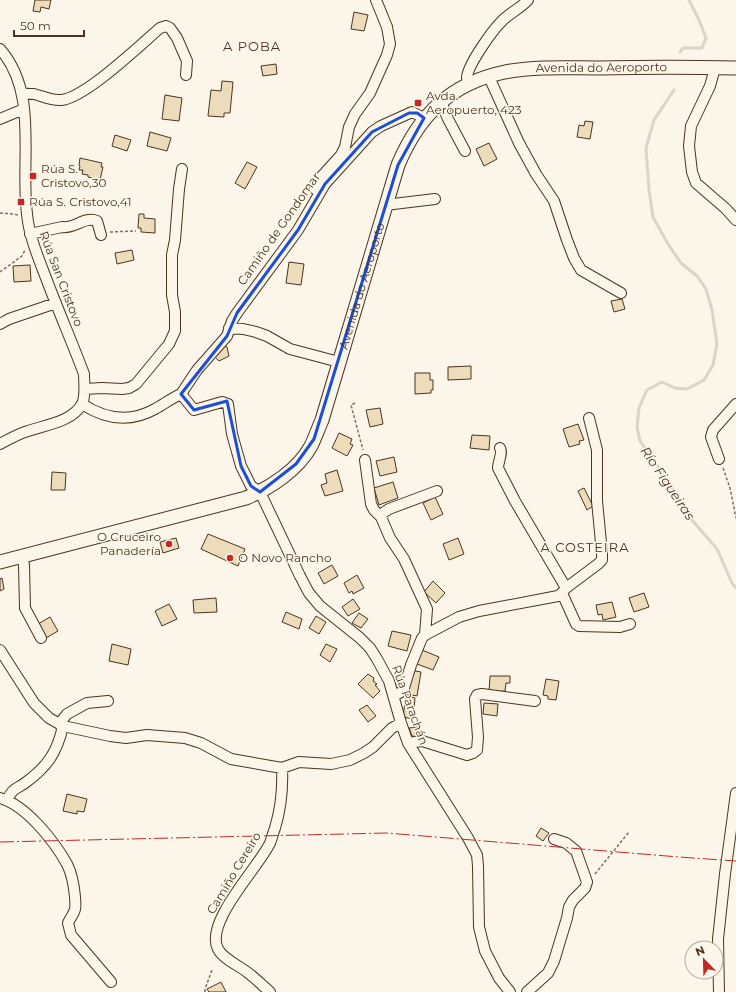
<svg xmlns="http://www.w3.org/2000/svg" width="736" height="992" viewBox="0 0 736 992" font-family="Montserrat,sans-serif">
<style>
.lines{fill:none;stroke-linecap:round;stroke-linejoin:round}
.stream{stroke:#dcd4c6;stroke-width:3}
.building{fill:#ecdcbc;stroke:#4a3520}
.minor-casing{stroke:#4a3520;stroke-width:12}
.major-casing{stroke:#4a3520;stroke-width:15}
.path{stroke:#7f6f5c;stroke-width:1.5;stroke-dasharray:3 2;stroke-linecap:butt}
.minor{stroke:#fbf6e9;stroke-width:10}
.major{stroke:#fbf6e9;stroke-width:13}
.power{stroke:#c62828;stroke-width:1;stroke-dasharray:14 3 2 3;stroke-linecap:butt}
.marked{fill:none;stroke:#1d4ed8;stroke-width:3;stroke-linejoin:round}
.poi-dot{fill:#c62828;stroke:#fbf6e9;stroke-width:1.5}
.labels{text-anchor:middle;stroke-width:3;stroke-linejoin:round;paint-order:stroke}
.street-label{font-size:12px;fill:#4a3520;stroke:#fbf6e9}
.poi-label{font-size:12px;fill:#4a3520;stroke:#fbf6e9;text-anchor:start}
.neighbourhood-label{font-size:13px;letter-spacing:1px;fill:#4a3520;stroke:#fbf6e9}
.water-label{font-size:13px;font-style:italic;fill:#4a3520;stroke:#fbf6e9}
</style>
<rect width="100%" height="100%" fill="#fbf6e9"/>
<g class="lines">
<path class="stream" d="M680 52 683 48H702L706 38 699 20 689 0
M674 90 654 120 646 148 649 190 653 217 668 244 681 263 697 276 706 289 712 310 717 344 713 365 704 380 687 389 675 388 662 382 647 390 639 408 637 427 640 441 671 485 692 520 717 549 732 583 736 588"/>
</g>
<path class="building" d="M35 0H51L49 9 41 7 40 12 33 11Z
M354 12 368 15 364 31 351 29Z
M276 64 277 74 263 76 261 66Z
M222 81 233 82 230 113H224V117L208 116 211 90 221 91Z
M165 95 182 98 179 121 162 119Z
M585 121 593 122 590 139 577 137 579 125 584 126Z
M150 132 171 138 167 151 147 146Z
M115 135 131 140 127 151 112 146Z
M489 143 497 159 484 166 476 149Z
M80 158 102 163 101 167H103L100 180 88 177V175L82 174 83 170H79L80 166 79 165Z
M247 162 257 167 245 189 235 183Z
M139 214H144V218L155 219V233L141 232V228H138Z
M132 250 134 260 117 264 115 253Z
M289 262 304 264 301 285 286 283Z
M30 265 31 281 14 282 13 266Z
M622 299 625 309 614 312 611 301Z
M221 345 227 347 229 356 219 361 213 355Z
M471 366V379L448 380V367Z
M415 373H430V380H433V390H431V393L415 394Z
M380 408 383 424 370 427 366 410Z
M578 424 584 440 579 441 580 444 569 447 563 429Z
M339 433 352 439 350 444 353 445 347 456 332 448Z
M472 435 490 436 489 450 470 448Z
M394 457 397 472 380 476 376 461Z
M337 470 343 491 325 496 321 485 327 483 325 474Z
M52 472 66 473 65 490H51Z
M393 482 398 498 379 505 374 488Z
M584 488 593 506 587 510 578 491Z
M435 497 443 514 431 520 423 503Z
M208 534 245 549 238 566 201 549Z
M176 538 179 548 163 553 160 542Z
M458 538 464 554 449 560 443 544Z
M332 565 338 576 324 584 318 573Z
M357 575 364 588 353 594 352 591 349 593 344 583Z
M2 578 4 589 0 591V579Z
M433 581 445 593 436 603 424 592Z
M644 593 649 607 634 612 629 598Z
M216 598 217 612 194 613 193 600Z
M353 599 360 609 348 616 342 607Z
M612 602 616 617 603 620 602 614 598 615 596 605Z
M169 604 177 619 162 626 155 611Z
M286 612 302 619 299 629 282 622Z
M359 613 368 619 361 628 352 623Z
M316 616 326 622 319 634 309 628Z
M50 617 58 631 46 638 38 624Z
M392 631 411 635 407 651 388 646Z
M112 644 131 649 128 665 109 661Z
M326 644 337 649 330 662 320 655Z
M422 650 439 657 433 670 417 664Z
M410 670 421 672 417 696 407 694Z
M368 674 374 678 373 681 377 684 375 685 380 691 373 698 358 684Z
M490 676H510V683H506L505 691 489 692Z
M546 679 559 681 556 700 548 699V696L543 695Z
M406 695 415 698 413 719 403 717Z
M484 703 498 704 497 716 483 714Z
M367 705 376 716 368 722 359 710Z
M418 727V737L412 736 409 728Z
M67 794 87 799 84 812 77 811V814L63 811Z
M541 828 549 833 543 841 536 836Z
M221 982 226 992H209L207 989Z"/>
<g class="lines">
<defs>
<path id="minor" d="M0 49C39 93 20 160 27 214 29 236 38 257 46 278 58 310 72 342 84 374 84 383 86 396 82 404 72 422 45 425 28 431 18 434 9 439 0 444
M715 68 710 86 691 126 689 146 692 172 696 183 725 208 736 220
M489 77 519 143 536 174 554 201 567 240 574 258 581 270 621 293
M470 84C469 84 467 79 467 78 467 66 492 31 501 22 509 13 520 9 528 0
M22 93C26 94 30 94 34 94 42 96 52 101 61 100 85 98 139 46 160 28L166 26 170 28 177 38 187 61 186 75
M441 102 448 119 465 151
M0 119 24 109
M315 189 321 177 341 155 345 147 349 127 355 114 370 93 387 55 390 44 387 27 376 0
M385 205 435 199
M30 234 62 227C75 229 84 216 97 221L101 235
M0 324 9 319 56 303
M229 328 243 329 256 332 267 336 290 349 339 362
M85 389 102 388 122 389 129 388 136 384 169 344 175 331V312L172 295V255L175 240 179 189 182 169
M181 394 197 370 227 336 232 321 237 313 298 230 325 184 372 132 381 126 412 112 424 118
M82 404C105 419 130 423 155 409 164 404 172 398 181 394L194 410 222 402 228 404 232 434 241 466 251 486 260 492 300 576 309 593 320 606 360 638 370 648 377 659 389 681 401 723 408 743 468 838 477 855 478 866 479 927 485 951 499 978 510 992
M500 448C503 453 498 462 498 468L515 501 566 588
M719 459 711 437 713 430 736 404
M365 460 371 504 374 510 381 517
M22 556 24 565 25 608 41 638
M562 593 576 624 579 626 620 627 630 624
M425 635 427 609 404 559 390 538 381 517 383 513 389 509 437 491
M0 650 34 703 49 718 63 726 110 736 126 738 147 735 185 738 201 743 231 759 282 768 299 762 331 764 350 760 364 753 373 747 392 728 401 723
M394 696 403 691 411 665 422 638 425 635 459 617 479 611 558 596 562 593 566 588 598 564 602 560V553L597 501V450L589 418
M59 724 67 714 87 703 108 701
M408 743 422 741 467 755 473 753 477 750 478 737 475 699 477 695 482 694 535 701
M0 798C26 805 54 841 67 864 72 874 74 885 75 897 75 900 76 905 75 909 74 914 70 918 68 923L71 935 111 982
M7 800C13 788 15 790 25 783 47 767 57 753 63 726
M270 992C262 985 255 978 247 972 238 965 223 959 218 949 204 922 259 867 270 843 272 838 273 833 275 828 281 808 283 789 282 768
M527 992 548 973 554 961 567 918 569 907 573 900 585 888 587 882 576 851 566 843 554 839
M719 992 718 939 725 874 736 793"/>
<g id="major">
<path id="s1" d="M0 562 246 498C270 488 298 470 311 446 315 438 318 429 322 420L398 165C419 115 451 83 505 72 536 66 568 68 599 68 645 67 690 67 736 68"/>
</g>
</defs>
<use href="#minor" class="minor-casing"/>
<use href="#major" class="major-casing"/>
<path class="path" d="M0 213 13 214 18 215
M110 232 136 231
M0 272 22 256 25 250
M355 403 351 405 363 450
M723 468 730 488 736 518
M595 874 629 832
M205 992V989L212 970"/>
<use href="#minor" class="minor"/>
<use href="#major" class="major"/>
<path class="power" d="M0 842 387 833 679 857 736 861"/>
</g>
<path class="marked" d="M409 113H417L424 118 398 165 314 439 296 464 260 492 251 486 241 466 227 401 194 410 181 394 227 336 237 313 298 230 325 184 372 132Z"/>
<g class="poi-dot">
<rect x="414" y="99" width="8" height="8" rx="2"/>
<rect x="29" y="172" width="8" height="8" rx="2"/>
<rect x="17" y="198" width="8" height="8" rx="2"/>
<circle cx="169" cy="544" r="4"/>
<circle cx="230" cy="558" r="4"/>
</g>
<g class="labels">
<g class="street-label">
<text dy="4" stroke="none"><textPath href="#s1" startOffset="878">Avenida do Aeroporto</textPath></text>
<text transform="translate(279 229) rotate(-55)" y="4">Camiño de Gondomar</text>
<text transform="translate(61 279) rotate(69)" y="4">Rúa San Cristovo</text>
<text dy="4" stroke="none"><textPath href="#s1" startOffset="507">Avenida do Aeroporto</textPath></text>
<text transform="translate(410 705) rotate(70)" y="4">Rúa Parachán</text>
<text transform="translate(234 873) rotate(-59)" y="4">Camiño Cereiro</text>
</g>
<g class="poi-label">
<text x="426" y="100">Avda.<tspan x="426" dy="14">Aeropuerto, 423</tspan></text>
<text x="41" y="173">Rúa S.<tspan x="41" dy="14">Cristovo,30</tspan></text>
<text x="29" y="206">Rúa S. Cristovo,41</text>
<text x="161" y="541" text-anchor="end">O Cruceiro<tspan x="161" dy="14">Panadería</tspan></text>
<text x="238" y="562">O Novo Rancho</text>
</g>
<g class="neighbourhood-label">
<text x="252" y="51">A POBA</text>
<text x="585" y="552">A COSTEIRA</text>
</g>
<g class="water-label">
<text transform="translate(668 483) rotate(56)" y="5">Río Figueiras</text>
</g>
</g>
<g transform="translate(704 960) rotate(337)"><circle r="19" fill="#fbf6e9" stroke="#b4a999"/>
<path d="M0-3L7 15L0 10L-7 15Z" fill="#c62828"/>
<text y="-6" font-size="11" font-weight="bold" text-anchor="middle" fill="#4a3520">N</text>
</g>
<path d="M14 30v6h70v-6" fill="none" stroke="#4a3520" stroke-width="2"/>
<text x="20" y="30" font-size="12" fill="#4a3520" stroke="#fbf6e9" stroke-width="3" paint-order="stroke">50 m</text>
</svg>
